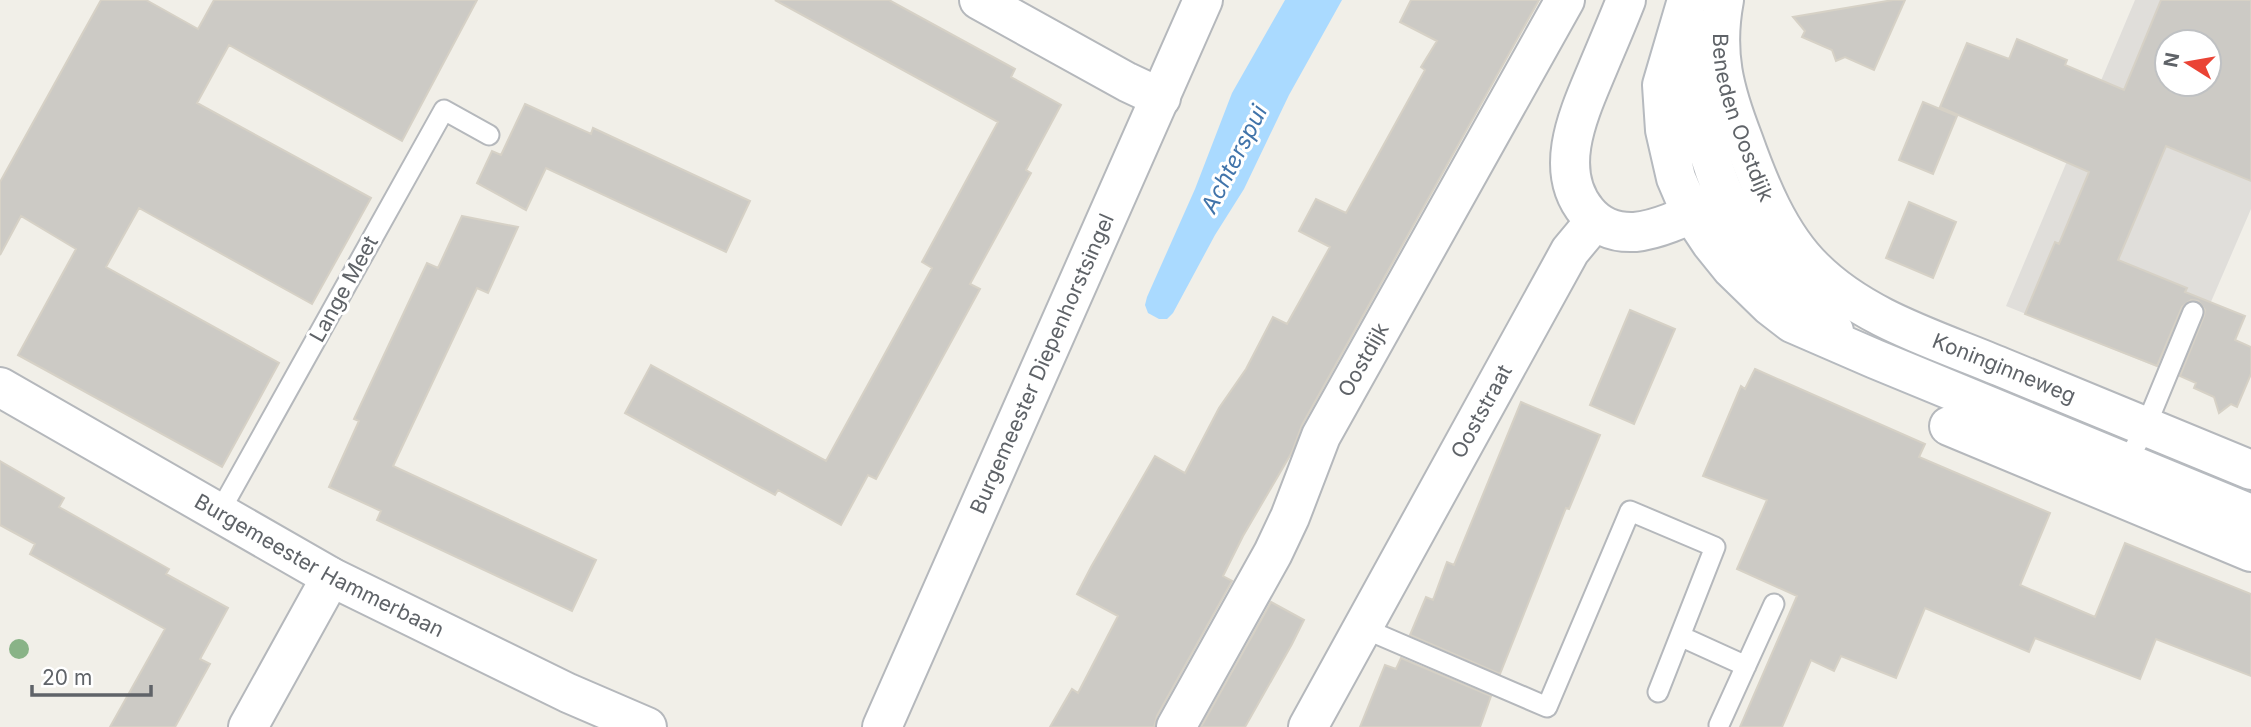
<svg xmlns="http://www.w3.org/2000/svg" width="2251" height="727" viewBox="0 0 2251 727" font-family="Inter,sans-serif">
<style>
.industrial{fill:#e0deda;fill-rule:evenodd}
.water{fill:#aadaff}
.building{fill:#cccac5;stroke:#d6d1c6;stroke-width:2;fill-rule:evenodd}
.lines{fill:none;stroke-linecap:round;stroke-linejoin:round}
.service-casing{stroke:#b5b8bc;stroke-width:23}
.minor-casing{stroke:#b5b8bc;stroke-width:42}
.tertiary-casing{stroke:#b5b8bc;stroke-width:42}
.secondary-casing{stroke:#b6babf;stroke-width:42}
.service{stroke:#fff;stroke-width:19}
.minor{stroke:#fff;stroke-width:38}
.tertiary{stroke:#fff;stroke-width:38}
.secondary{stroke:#fff;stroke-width:38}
.tree{fill:#89b387}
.labels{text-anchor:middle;stroke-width:6;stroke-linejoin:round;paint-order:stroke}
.street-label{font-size:21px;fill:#5f6368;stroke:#fff}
.water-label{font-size:23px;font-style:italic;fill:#4174aa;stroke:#fff}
</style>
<rect width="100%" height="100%" fill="#f1efe8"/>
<path class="industrial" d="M2135 0H2251V209L2179 376 2006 306ZM2167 42H2209V84H2167Z"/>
<path class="water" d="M1285 0H1342L1289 95 1244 189 1215 235 1173 313 1167 319H1159L1148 313 1145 305 1147 297 1195 189 1232 93Z"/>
<path class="building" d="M101 0H146L198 29 214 0H477L402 141 229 45 197 103 371 198 312 304 139 208 106 267 279 363 222 467 18 355 76 249 21 216 0 255V182Z
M775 0H889L1015 69 1011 77 1061 105 1026 170 1031 173 970 284 980 289 876 479 868 475 841 525 778 490 775 495 625 413 651 365 826 461 932 268 922 262 998 122Z
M1411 0H1539L1302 425 1292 452 1243 536 1223 576 1232 581 1157 716 1154 727H1050L1072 689 1078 693 1118 616 1077 594 1091 567 1155 456 1185 473 1219 408 1246 369 1273 317 1287 324 1330 247 1299 231 1316 199 1346 213 1425 70 1421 67 1437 41 1400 22Z
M1893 0H1905L1874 70 1845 57 1836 61 1832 50 1802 37 1805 31 1793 17Z
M2161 0H2251V181L2166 146 2118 260 2187 288 2185 292 2245 316 2235 340 2251 347V374L2237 407 2231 404 2219 413 2214 397 2194 388 2196 383 2180 376 2204 316 2205 310 2198 301 2191 300 2182 307 2157 366 2025 314 2055 242 2059 244 2089 172 1940 107 1967 43 2009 59 2017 39 2067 60 2065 65 2124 90ZM2167 42H2209V84H2167Z
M1923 102 1957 116 1933 174 1899 160Z
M525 104 591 134 593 128 750 201 726 252 546 168 526 210 477 183 492 151 501 155Z
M1909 202 1956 222 1933 278 1886 258Z
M462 216 518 227 488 293 477 288 393 466 596 560 572 611 377 520 381 511 329 487 359 421 354 419 427 263 438 268Z
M1630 310 1675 329 1634 424 1590 405Z
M1755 369 1925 444 1919 457 2050 513 2020 585 2095 617 2125 543 2251 594V676L2156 639 2140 679 2035 638 2029 652 1925 608 1896 678 1841 656 1834 671 1811 660 1782 727H1740L1797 596 1737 569 1767 500 1703 476 1741 386 1745 389Z
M1521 402 1600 435 1569 509 1566 508 1500 674 1410 635 1426 597 1433 600 1447 562 1454 565Z
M0 461 64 498 59 507 169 569 166 574 228 608 200 659 210 664 175 727H110L165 629 30 554 35 544 0 525Z
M1271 602 1304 620 1292 644 1245 727H1201Z
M1401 658 1491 696 1480 727H1360L1385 665 1396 669Z"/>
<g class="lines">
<defs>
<path id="service" d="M2123 468 2143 433 2193 312
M219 513 444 110 489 135
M1363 628 1547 707 1630 511 1715 547 1658 692
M1680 636 1746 666
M1719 725 1774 604"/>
<g id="minor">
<path d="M979 0 1127 82 1161 98"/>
<path id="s1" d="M1724 0C1714 53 1724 90 1743 139 1759 184 1779 235 1814 269 1864 319 1937 340 2001 367 2084 401 2168 436 2251 470"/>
<path id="s2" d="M0 387 331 577 568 693 647 727"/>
<path d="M1949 426 2251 552"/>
<path d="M248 727 331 577"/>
<path id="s3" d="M1176 727 1273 553 1290 517 1321 436 1565 0"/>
<path id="s4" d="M1308 727 1570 251 1595 221"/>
</g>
<g id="tertiary">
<path d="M1626 0C1617 23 1607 46 1597 70 1579 113 1552 170 1587 212 1599 227 1616 233 1635 232 1664 229 1694 212 1721 200"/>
<path id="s5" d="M882 727 1203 0"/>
</g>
<path id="secondary" d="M1687 0 1662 85 1665 130 1676 178 1691 213 1711 243 1732 269 1770 306 1792 323 1875 359 2251 514
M1687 23C1695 104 1706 182 1756 250 1778 279 1809 304 1834 331"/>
</defs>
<use href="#service" class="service-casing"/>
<use href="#minor" class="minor-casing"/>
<use href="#tertiary" class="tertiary-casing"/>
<use href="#secondary" class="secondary-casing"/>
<use href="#service" class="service"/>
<use href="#minor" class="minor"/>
<use href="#tertiary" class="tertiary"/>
<use href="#secondary" class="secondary"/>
</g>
<circle class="tree" cx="19" cy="649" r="10"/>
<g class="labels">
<g class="street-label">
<text dy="7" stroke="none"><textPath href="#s1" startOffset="121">Beneden Oostdijk</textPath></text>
<text transform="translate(344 289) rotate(-61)" y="7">Lange Meet</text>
<text dy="7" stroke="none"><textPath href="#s3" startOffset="413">Oostdijk</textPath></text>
<text dy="7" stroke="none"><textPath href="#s5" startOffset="397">Burgemeester Diepenhorstsingel</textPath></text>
<text dy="7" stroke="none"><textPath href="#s1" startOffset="508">Koninginneweg</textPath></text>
<text dy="7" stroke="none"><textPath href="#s4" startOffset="360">Ooststraat</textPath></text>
<text dy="7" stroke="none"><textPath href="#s2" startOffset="366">Burgemeester Hammerbaan</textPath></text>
</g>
<g class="water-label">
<text transform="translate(1234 159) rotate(-63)" y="8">Achterspui</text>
</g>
</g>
<g transform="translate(2188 63) rotate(281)"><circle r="33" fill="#ffffff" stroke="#bfc1c3" stroke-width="2"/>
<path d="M0-5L12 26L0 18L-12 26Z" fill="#ea4335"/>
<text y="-10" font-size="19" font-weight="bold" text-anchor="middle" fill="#5f6368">N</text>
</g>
<path d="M32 685v10h119v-10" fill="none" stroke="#5f6368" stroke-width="3.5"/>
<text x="42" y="685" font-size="21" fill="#5f6368" stroke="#ffffff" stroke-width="5" paint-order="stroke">20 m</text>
</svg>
